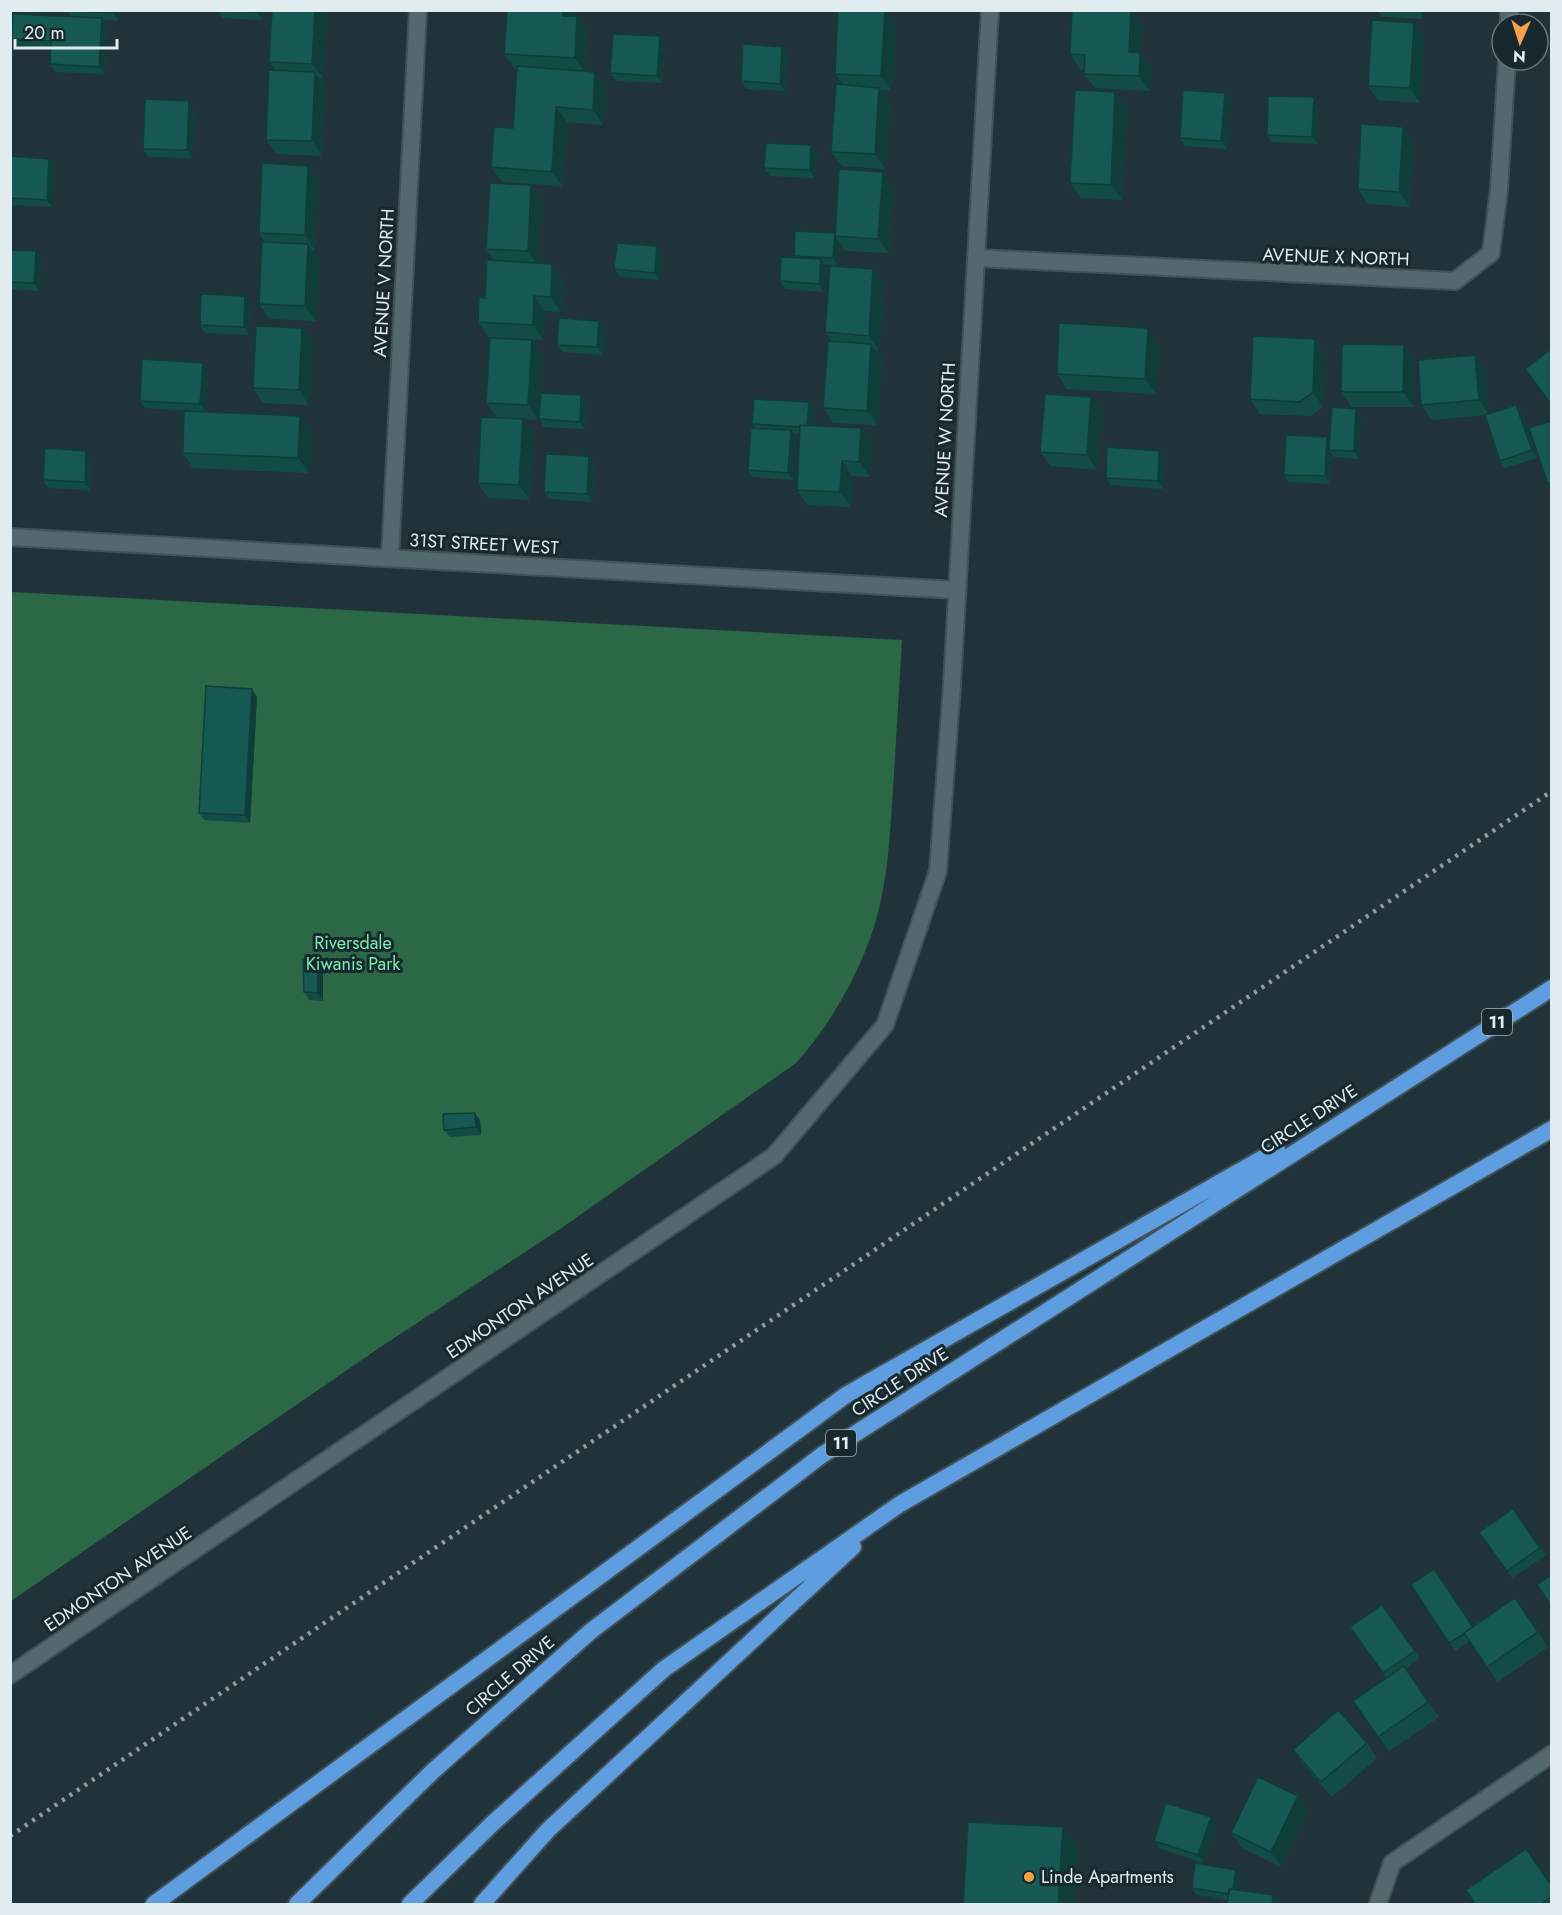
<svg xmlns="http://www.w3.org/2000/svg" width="1562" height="1915" viewBox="0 0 1562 1915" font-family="Jost,sans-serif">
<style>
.green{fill:#2b6946}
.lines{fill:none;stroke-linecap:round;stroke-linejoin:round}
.minor-casing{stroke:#415157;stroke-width:20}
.tertiary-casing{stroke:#415157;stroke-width:20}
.trunk-casing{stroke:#415157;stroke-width:20}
.minor{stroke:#53686f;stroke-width:16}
.tertiary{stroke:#53686f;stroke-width:16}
.trunk{stroke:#5e9ee0;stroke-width:16}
.rail{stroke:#909ea3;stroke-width:4.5;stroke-dasharray:3 6;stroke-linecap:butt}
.wall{fill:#134c47}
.shaded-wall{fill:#0f3e3a}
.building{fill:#165853;stroke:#0f3e3a;stroke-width:1.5}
.poi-dot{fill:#f9a04d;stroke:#17292f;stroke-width:2}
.labels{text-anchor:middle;stroke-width:6;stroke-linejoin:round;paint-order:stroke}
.shield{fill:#17292f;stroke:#a4b2b6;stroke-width:1.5}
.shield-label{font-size:16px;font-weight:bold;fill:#e0ecf0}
.street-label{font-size:18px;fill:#e0ecf0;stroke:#17292f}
.park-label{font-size:18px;fill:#7decac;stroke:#17292f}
.poi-label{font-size:18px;fill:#e0ecf0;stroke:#17292f;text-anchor:start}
</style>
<rect width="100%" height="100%" fill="#21333a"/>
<path class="green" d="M11 592 902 640C899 690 896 740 893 790 890 828 889 866 880 904 868 959 834 1021 796 1063L563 1227 379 1348 11 1601Z"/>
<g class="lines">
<defs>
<path id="minor" d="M1509 24V10
M976 258 1455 281 1491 253 1499 189 1507 60
M10 537 956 590
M390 558 418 10
M1378 1904 1392 1863 1552 1754"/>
<path id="tertiary" d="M10 1675 774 1156 885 1025 938 871 952 685 990 10"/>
<path id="trunk" d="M154 1904 846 1395 1277 1150
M297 1904 433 1771 591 1631 822 1455 1552 988
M410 1904 493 1823 664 1669 900 1504 1552 1129
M482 1904 548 1830 853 1547"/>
</defs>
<use href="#minor" class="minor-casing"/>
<use href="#tertiary" class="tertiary-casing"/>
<use href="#trunk" class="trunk-casing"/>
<use href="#minor" class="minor"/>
<use href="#tertiary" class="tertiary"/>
<use href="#trunk" class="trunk"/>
<path class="rail" d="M10 1836 1552 791"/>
</g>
<path class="wall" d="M119 10 118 21 103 20 107 26 105 74 55 72 50 64 51 48 17 46 12 39 71 17 67 11Z
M217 10H263L262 20 222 18Z
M272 10H322L326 16 323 78H320L325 87 322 156 276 154 266 140 275 70 269 62Z
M574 10V16L588 31 585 72H595L606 87 603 125 567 122 562 186 502 182 491 167 513 128 517 69H515L504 54Z
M748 10H772V12Z
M838 10H893L892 12H886L895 25 892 91 881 90 890 103 885 169 842 166 831 152 843 85 835 74Z
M1131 10 1142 25 1140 53 1151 67 1150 91 1095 88 1084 74V69H1080L1070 54Z
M1377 10H1424V19L1382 17Z
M1424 38 1420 103 1378 100 1368 86Z
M665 44 662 83 616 81 610 73Z
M782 47 788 54 785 91 746 89 741 81Z
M1225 93 1230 100 1227 149 1185 146 1180 138Z
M1319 105 1318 144 1272 142 1267 135Z
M1126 106 1122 200 1081 198 1070 183Z
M194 108 192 158 148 157 143 149Z
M1403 127 1413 142 1410 207 1368 204 1358 189Z
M817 153 815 178 770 176 764 168Z
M10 156 54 166 52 207 11 205Z
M308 166 318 180 315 250H313L319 259 316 321 270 319 259 304 265 242 259 233Z
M531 185 542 200 538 263 563 278 561 312 545 311 543 340 488 337 478 322 485 298 494 260 486 249Z
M893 187 889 253 845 251 840 243 838 265 824 264 826 267 824 292 785 289 780 281 795 257 794 256 835 233Z
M10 250 36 251 41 258 39 291 10 289Z
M663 254 660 280 620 277 614 269Z
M884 283 879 351 876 350 882 359 877 425 833 423 823 408 832 341 825 332Z
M250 303 249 335 205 333 200 325Z
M599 321 604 328 603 355 562 352 557 345Z
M302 328 312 343 309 405 263 403 253 388Z
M532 340 542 355 538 420 523 419 533 434 530 500 488 498 478 483 497 418 486 403Z
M1158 343 1156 394 1067 389 1057 374Z
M1325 354 1323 407 1310 416 1260 414 1250 399Z
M1475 355 1486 370 1489 414 1516 405 1522 413 1537 458 1505 468 1500 461 1485 415 1432 420 1421 405Z
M1414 359V407H1352L1341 392Z
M208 371 206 412 145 408 140 401Z
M1091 397 1102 412 1097 470 1051 466 1040 452Z
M809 402 814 410 813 426 861 428 872 443 870 477 852 476 851 507 807 505 797 490 800 434 794 433 796 437 794 480 753 477 748 470 755 428 752 424Z
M587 403 585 429 544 427 539 419Z
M300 416 311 430 309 473 193 468 183 453Z
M1361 416 1359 459 1334 457 1331 453 1330 484 1289 482 1284 475Z
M1551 421V489L1548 484Z
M86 451 91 458 90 490 48 488 43 480Z
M1159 451 1165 458 1163 489 1111 485 1106 478Z
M589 456 595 464 592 502 549 499 544 492Z
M257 697 250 823 204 820 199 813Z
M323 969V1001L309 1000 304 992Z
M480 1120 481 1135 450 1137 444 1130Z
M1513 1509 1546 1555 1512 1578 1479 1532Z
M1411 1585 1473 1626 1515 1598 1548 1647 1498 1682 1469 1641 1455 1651Z
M1382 1605 1420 1658 1405 1669 1439 1717 1389 1751 1353 1701 1386 1678 1350 1627Z
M1367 1743 1377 1758 1332 1797 1303 1764 1293 1750Z
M1308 1811 1281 1867 1242 1848 1231 1833Z
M1216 1825 1203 1863 1159 1848 1154 1841Z
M1241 1877 1239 1890 1228 1900 1197 1895 1192 1888Z
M1551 1885V1905H1476Z"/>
<path class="shaded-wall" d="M113 10H119L118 21 113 13Z
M257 10H263L262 20 257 12Z
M315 10H322L326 16 323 78 312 64Z
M563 10H574L573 30 563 16Z
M885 10 895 25 892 91 881 76Z
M1131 10 1142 25 1139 67 1129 52Z
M1418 10H1424V19Z
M577 16 588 31 585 73 575 58Z
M102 18 107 26 105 74 99 67Z
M1414 23 1424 38 1420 103 1410 88Z
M660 36 665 44 662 83 657 76Z
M782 47 788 54 785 91 780 84Z
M1140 53 1151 67 1150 91 1139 76Z
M315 72 325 87 322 156 312 141Z
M595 72 606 87 603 125 593 110Z
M879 88 890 103 885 169 875 154Z
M1115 92 1126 106 1122 200 1111 185Z
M1225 93 1230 100 1227 149 1221 141Z
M1314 97 1319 105 1318 144 1312 137Z
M189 101 194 108 192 158 187 150Z
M556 107 567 122 562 186 552 172Z
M1403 127 1413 142 1410 207 1399 192Z
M811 145 817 153 815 178 810 170Z
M49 159 54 166 52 207 47 200Z
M308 166 318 180 315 250 305 235Z
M883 172 893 187 889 253 878 239Z
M531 185 542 200 538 266 528 251Z
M835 236 840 243 838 265 833 258Z
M308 244 319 259 316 321 305 306Z
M657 246 663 254 660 280 655 273Z
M36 251 41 258 39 291 34 283Z
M821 259 826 267 824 292 819 284Z
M552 264 563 278 561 312 551 297Z
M873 269 884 283 879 351 869 336Z
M245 296 250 303 249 335 244 327Z
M534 296 545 311 543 340 533 325Z
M599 321 604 328 603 355 597 347Z
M302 328 312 343 309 405 299 390Z
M1148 328 1158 343 1156 394 1145 379Z
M1315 339 1325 354 1323 407 1313 392Z
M532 340 542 355 538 420 528 405Z
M871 344 882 359 877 425 867 411Z
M1404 345 1414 359V407L1403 392Z
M1475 355 1486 370 1489 415 1479 400Z
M203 363 208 371 206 412 200 404Z
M581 395 587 403 585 429 580 422Z
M1091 397 1102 412 1097 470 1087 455Z
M809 402 814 410 812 435 807 427Z
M1516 405 1522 413 1537 458 1532 450Z
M1356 409 1361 416 1359 459 1354 451Z
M300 416 311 430 309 473 298 458Z
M523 419 533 434 530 500 519 485Z
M861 428 872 443 870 477 859 462Z
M791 430 796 437 794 480 788 473Z
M1327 437 1332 444 1329 450 1331 453 1330 484 1325 476Z
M86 451 91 458 90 490 85 482Z
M1159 451 1165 458 1163 489 1158 481Z
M589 456 595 464 592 502 587 494Z
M842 461 852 476 851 507 840 492Z
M252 689 257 697 250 823 245 815Z
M317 961 323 969V1001L318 993Z
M475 1113 480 1120 481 1135 476 1127Z
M1298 1796 1308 1811 1281 1867 1271 1852Z
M1211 1817 1216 1825 1203 1863 1198 1855Z
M1063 1827 1078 1849 1075 1905H1058Z
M1236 1870 1241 1877 1237 1902 1232 1894Z
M1273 1895 1280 1905H1272Z"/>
<path class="building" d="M67 10H113V13L67 11Z
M257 10V12L217 11V10Z
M272 10H315L312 64 269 62Z
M507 10H563V16H577L575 58 504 54Z
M838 10H885L881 76 835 74Z
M1072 10H1131L1129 52 1140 53 1139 76 1084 74 1085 55 1070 54Z
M13 14 102 18 99 67 50 64 51 41 12 39Z
M1372 20 1414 23 1410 88 1368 86Z
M613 34 660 36 657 76 610 73Z
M743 44 782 47 780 84 741 81Z
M517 66 595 72 593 110 556 107 552 172 491 167 494 127 513 128Z
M269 70 315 72 312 141 266 140Z
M836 84 879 88 875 154 831 152Z
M1075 90 1115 92 1111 185 1070 183Z
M1183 90 1225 93 1221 141 1180 138Z
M1268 96 1314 97 1312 137 1267 135Z
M145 99 189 101 187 150 143 149Z
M1361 124 1403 127 1399 192 1358 189Z
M766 143 811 145 810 170 764 168Z
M10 156 49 159 47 200 10 198Z
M262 163 308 166 305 235 259 233Z
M839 169 883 172 878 239 835 236Z
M490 183 531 185 528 251 486 249Z
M795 231 835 233 833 258 794 256Z
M262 242 308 244 305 306 259 304Z
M617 243 657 246 655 273 614 269Z
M10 250 36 251 34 283 10 282Z
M781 257 821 259 819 284 780 281Z
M487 260 552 264 551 297 534 296 533 325 478 322 479 297 485 298Z
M830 266 873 269 869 336 825 332Z
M201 294 245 296 244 327 200 325Z
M559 318 599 321 597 347 557 345Z
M1059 323 1148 328 1145 379 1057 374Z
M256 326 302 328 299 390 253 388Z
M1253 336 1315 339 1313 392 1299 402 1250 399Z
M490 338 532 340 528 405 486 403Z
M828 341 871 344 867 411 823 408Z
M1342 344 1404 345 1403 392H1341Z
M1551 349V404L1525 369Z
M1475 355 1479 400 1421 405 1418 360Z
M142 359 203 363 200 404 140 401Z
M541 393 581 395 580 422 539 419Z
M1045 394 1091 397 1087 455 1040 452Z
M754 399 809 402 807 426 800 425V427L752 424Z
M1516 405 1532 450 1500 461 1485 415Z
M1332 407 1356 409 1354 451 1329 450Z
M184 411 300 416 298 458 183 453Z
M481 417 523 419 519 485 478 483Z
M1551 421V482L1548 484 1529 428Z
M800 425 861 428 859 462 842 461 840 492 797 490Z
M751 428 791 430 788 473 748 470Z
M1286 435 1327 437 1325 476 1284 475Z
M1107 447 1159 451 1158 481 1106 478Z
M45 448 86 451 85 482 43 480Z
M546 454 589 456 587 494 544 492Z
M206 686 252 689 245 815 199 813Z
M303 960 317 961 318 993 304 992Z
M475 1113 476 1127 444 1130 443 1114Z
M1513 1509 1540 1548 1507 1571 1479 1532Z
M1434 1569 1473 1627 1464 1633V1634L1449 1643 1411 1585Z
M1551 1575V1605L1537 1585Z
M1515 1598 1538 1632 1487 1667 1464 1633Z
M1382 1605 1415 1651 1383 1673 1350 1627Z
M1404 1666 1428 1702 1378 1737 1353 1701Z
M1338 1710 1367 1743 1321 1782 1293 1750Z
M1258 1777 1298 1796 1271 1852 1231 1833Z
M1166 1803 1211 1817 1198 1855 1154 1841Z
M968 1822 1063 1827 1058 1905H963Z
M1526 1849 1551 1885V1897L1540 1905H1476L1466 1890Z
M1195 1863 1236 1870 1233 1889H1229V1894L1192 1888Z
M1229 1889 1273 1895 1272 1905H1227Z"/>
<circle class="poi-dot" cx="1029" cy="1877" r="6"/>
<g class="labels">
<g class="shield">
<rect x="1482" y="1009" width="30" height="26" rx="4.5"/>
<rect x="826" y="1430" width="30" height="26" rx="4.5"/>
</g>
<g class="shield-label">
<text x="1497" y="1028">11</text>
<text x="841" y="1449">11</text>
</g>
<g class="street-label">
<text transform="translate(1336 257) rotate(2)" y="6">AVENUE X NORTH</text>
<text transform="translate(384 283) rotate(-87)" y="6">AVENUE V NORTH</text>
<text transform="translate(945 440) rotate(-87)" y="6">AVENUE W NORTH</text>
<text transform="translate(484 544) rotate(3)" y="6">31ST STREET WEST</text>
<text transform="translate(1309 1119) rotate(-33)" y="6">CIRCLE DRIVE</text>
<text transform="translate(520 1306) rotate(-34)" y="6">EDMONTON AVENUE</text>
<text transform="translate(900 1382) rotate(-33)" y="6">CIRCLE DRIVE</text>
<text transform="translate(118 1579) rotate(-34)" y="6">EDMONTON AVENUE</text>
<text transform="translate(510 1676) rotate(-41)" y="6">CIRCLE DRIVE</text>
</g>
<g class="park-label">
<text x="353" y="949">Riversdale<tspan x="353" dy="21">Kiwanis Park</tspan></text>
</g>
<g class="poi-label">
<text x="1041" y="1883">Linde Apartments</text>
</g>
</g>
<rect width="1562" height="1915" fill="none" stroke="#e0ecf0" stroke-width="24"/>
<g transform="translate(1520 42) rotate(183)"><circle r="28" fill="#17292f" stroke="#67777c" stroke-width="1.5"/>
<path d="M0-4.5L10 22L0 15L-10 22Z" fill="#f9a04d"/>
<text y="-9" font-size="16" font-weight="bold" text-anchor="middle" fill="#e0ecf0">N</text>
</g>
<path d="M15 39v9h102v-9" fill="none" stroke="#e0ecf0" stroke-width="3"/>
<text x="24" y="39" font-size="18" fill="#e0ecf0" stroke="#17292f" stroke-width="4.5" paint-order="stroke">20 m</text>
</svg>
